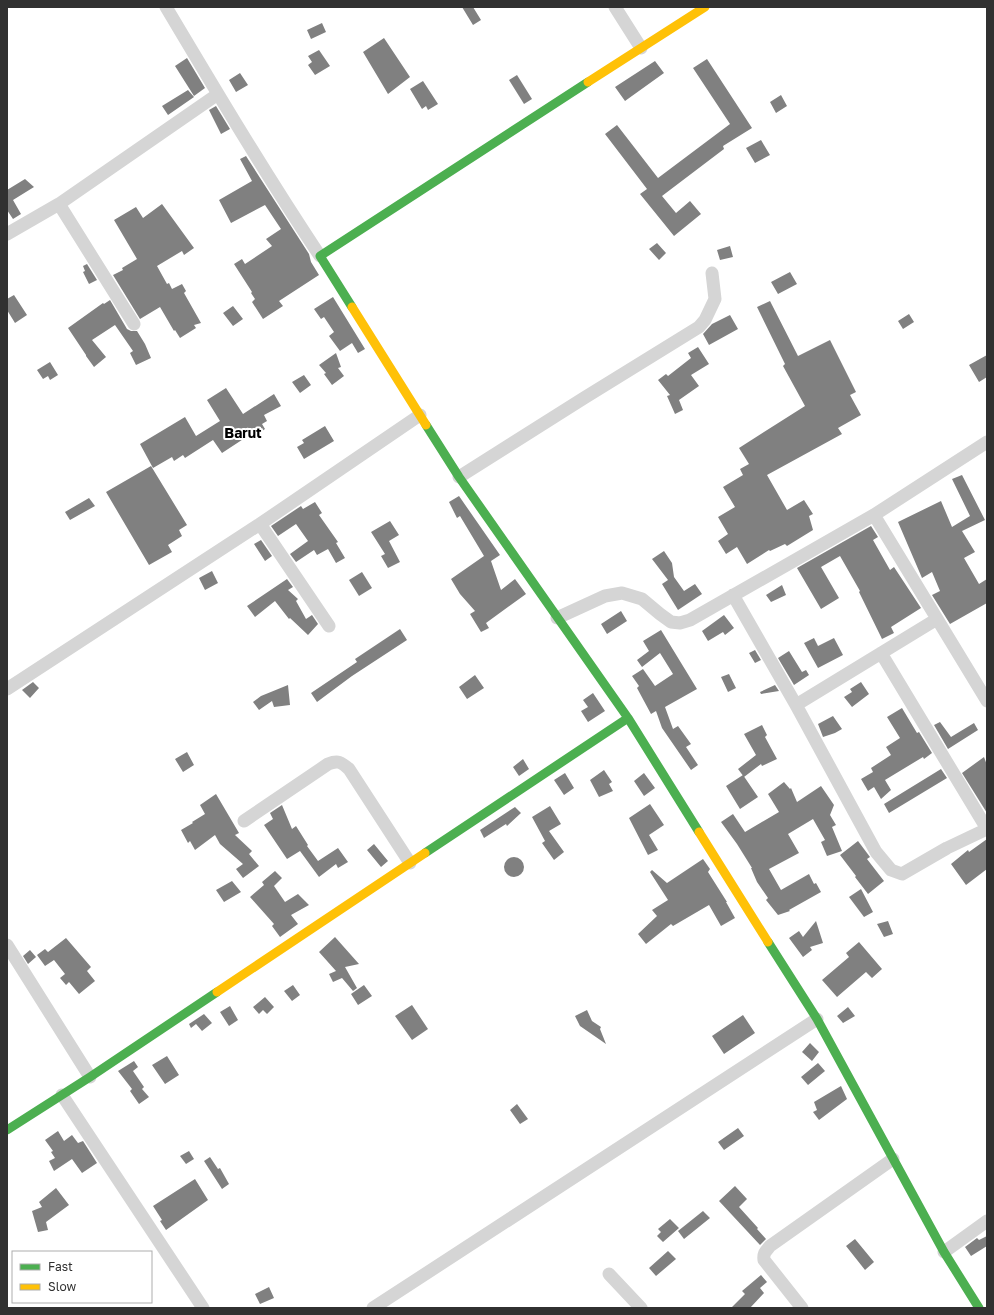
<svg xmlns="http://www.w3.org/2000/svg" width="994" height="1315" viewBox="0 0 994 1315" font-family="'Golos Text',sans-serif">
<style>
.building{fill:#808080}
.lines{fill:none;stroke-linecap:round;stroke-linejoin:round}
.street{stroke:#d5d5d5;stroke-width:13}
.fast{stroke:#4caf50;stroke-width:9}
.slow{stroke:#ffc107;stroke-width:9}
.labels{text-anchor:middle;stroke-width:4;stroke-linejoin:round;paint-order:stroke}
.quarter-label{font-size:14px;font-weight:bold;fill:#000;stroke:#fff}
</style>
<rect width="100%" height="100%" fill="#fff"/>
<path class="building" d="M462 7H473L481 20 473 25Z
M322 23 326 32 311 39 307 30Z
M384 38 410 77 388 94 363 52Z
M319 50 330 66 315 75 308 65 312 62 308 56Z
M187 58 205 88 194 96 175 66Z
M707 59 752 128 723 146 724 149 662 196 676 213 690 201 701 214 674 236 640 194 647 189 605 134 617 125 658 178 730 124 693 68Z
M655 61 664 73 625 101 615 87Z
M240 73 248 85 236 92 229 80Z
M517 75 532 99 524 104 509 80Z
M423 81 438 104 428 110 426 106 422 109 410 89Z
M188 90 194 97 168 115 162 106Z
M781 95 787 106 776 113 770 102Z
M216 106 230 129 221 134 209 110Z
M761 140 770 155 755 163 746 148Z
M246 156 309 254 311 262 319 275 279 301 283 306 263 319 252 302 255 299 251 293 252 292 234 264 242 259 245 264 272 246 266 239 281 229 265 205 231 223 219 200 252 181 240 159Z
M25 179 34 187 13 200 21 214 13 219 7 210V190Z
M162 204 194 248 184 255 182 251 157 266 167 284 169 283 172 289 182 284 186 291 184 293 201 323 194 325 196 328 180 338 175 330 174 331 160 307 140 319 113 275 123 270 122 268 137 259 114 220 136 207 143 218Z
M657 243 666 253 659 260 649 249Z
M730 246 733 257 720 260 717 250Z
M87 264 97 280 89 284 83 272 85 271 83 266Z
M790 272 797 284 778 294 771 282Z
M14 295 27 315 15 323 7 310V299Z
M333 297 365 349 358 353 352 343 340 351 329 336 334 332 324 317 321 319 314 309Z
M110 300 127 329 131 331H137L145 344 151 358 136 365 130 353 133 351 115 325 92 340 106 357 94 367 86 356V355L68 328 103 303 104 304Z
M770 301 798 356 830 340 856 392 850 395 861 415 838 428 842 434 767 475 787 510 804 500 813 514 809 516 813 530 787 546 785 544 770 551 769 550 747 564 737 547 726 554 718 541 728 534 718 517 735 507 723 487 743 475 740 469 749 464 739 448 805 406 783 366 785 364 757 307Z
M233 306 243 319 233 326 223 313Z
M909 314 914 322 903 329 898 321Z
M730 315 738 329 709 345 703 334 712 324Z
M698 347 709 364 691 375 699 386 679 400 683 410 675 414 667 396 670 395 658 380 666 374 668 376 691 358 688 353Z
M336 353 341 367 338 368 344 376 332 385 324 374 326 373 319 365Z
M987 355V377L979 382 969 365Z
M50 362 58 375 50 380 48 376 43 379 37 370Z
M304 375 311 385 300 393 292 382Z
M226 388 243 414 274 394 281 406 264 415 267 421 262 424 265 429 253 437 251 434 222 453 213 440 185 458 183 455 174 461 172 457 153 468 140 444 185 417 196 436 220 421 207 400Z
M325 426 334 441 304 459 297 447 304 443 302 440Z
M151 466 187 525 179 530 182 536 168 545 172 552 149 565 106 492Z
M962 475 985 520 962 531 975 552 964 558 979 584 987 579V603L950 624 932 595 940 591 932 572 922 578 898 522 941 501 952 527 970 516 952 479Z
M459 496 500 555 491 561 501 590 515 579 526 594 486 623 489 628 481 632 470 614 475 611 460 594 451 579 484 556 460 516 457 518 449 502Z
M89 498 95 506 70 520 65 512Z
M315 502 322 513 319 515 338 542 336 543 345 558 336 563 328 549 317 555 314 550 296 562 290 554 308 541 296 524 278 536 271 526 301 506 303 509Z
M390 521 399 535 389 541 400 562 388 568 381 556 385 554 371 532Z
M871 526 878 537 873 540 890 570 894 567 921 608 891 627 894 633 882 639 859 592 860 591 840 556 821 567 839 598 821 609 797 568Z
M261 540 272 556 265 561 254 544Z
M664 551 672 563 674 577 684 591 695 584 702 594 678 610 662 584 668 580 652 559Z
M212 571 218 583 205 590 199 578Z
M362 572 372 588 359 596 349 580Z
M287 579 293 587 288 590 298 599 296 601 306 619 312 615 318 624 308 635 290 618 289 619 275 601 255 617 247 606Z
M782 585 786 595 771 602 766 595Z
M621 611 627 621 607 634 601 624Z
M724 615 734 628 725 635 723 632 708 641 702 631Z
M400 629 407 640 352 676 317 702 311 693 357 662 355 659Z
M661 630 697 689 665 707 673 729 678 726 691 744 686 747 698 765 691 770 662 728 656 711 651 714 637 688 639 686 632 676 643 669 655 686 673 674 660 653 642 667 637 660 649 651 643 641Z
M814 638 818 646 834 638 843 655 818 668 804 643Z
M755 650 761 660 755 663 749 653Z
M789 651 802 672 806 670 809 675 794 685 778 658Z
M729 674 736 688 728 692 721 677Z
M475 675 484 688 467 699 459 687Z
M33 682 39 688 30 698 22 690Z
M861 682 869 694 852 707 844 697 852 692 850 689Z
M288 685 290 705 274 707 272 701 259 710 253 702 261 696Z
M775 685 779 691 761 694 760 692Z
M593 693 605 711 588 722 581 711 588 707 583 700Z
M902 708 917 733 919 732 932 753 924 759 923 757 885 780 891 790 881 799 874 787 868 791 861 779 873 772 871 768 891 755 886 747 900 738 887 717Z
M833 716 842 729 835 733 823 737 818 724Z
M940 722 951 737 974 723 978 730 948 749 934 725Z
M762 725 767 735 765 737 777 759 762 766 761 764 744 777 738 769 756 755 744 734Z
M187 752 194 765 183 772 175 759Z
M984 757 987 765V813L962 773Z
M523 759 529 769 519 776 513 767Z
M941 769 947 778 889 813 884 804Z
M604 770 612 782 609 784 613 791 599 797 590 780Z
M565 773 574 788 564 795 554 780Z
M644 773 655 788 644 796 634 781Z
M743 775 758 797 740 809 726 786Z
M784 782 790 789 791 788 797 802 821 786 834 805 830 815 836 825 832 827 842 851 827 856 821 842 825 840 813 819 788 834 799 853 769 869 781 890 809 874 814 884 816 883 821 892 789 910 790 911 778 915 766 900 768 898 757 882 751 868H752L737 844 721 822 733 814 745 832 779 812 768 794Z
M216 794 239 833 235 835 252 851 249 854 259 866 243 878 236 869 243 864 220 844 215 835 195 850 190 841 188 843 181 830 193 823 192 822 205 814 200 805Z
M650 804 664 825 649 835 658 850 648 855 629 818Z
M282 805 292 829 296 826 308 845 307 846 318 861 338 848 348 862 338 868 336 864 319 877 300 851 287 859 264 825 273 819 270 813Z
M550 806 561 824 549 831 564 852 554 860 542 843 545 841 532 817Z
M515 807 521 813 507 826 506 824 484 838 480 830Z
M987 839V869L966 885 951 864 968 850 969 852Z
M858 841 870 857 867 859 884 881 868 894 855 877 856 876 840 855Z
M374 844 388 861 381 867 367 850Z
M504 867a10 10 0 1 1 20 0a10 10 0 1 1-20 0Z
M703 859 710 869 708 872 727 902H726L735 918 721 926 709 905 673 926 671 924 646 944 638 934 657 916 652 910 668 900 650 872 652 870 667 883Z
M275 871 282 878 274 886 285 902 298 894 309 905 291 915 298 924 280 937 272 926 274 924 250 897 264 885 262 882Z
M232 881 241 892 224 902 216 890Z
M861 889 873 912 864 917 849 897Z
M816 921 823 943 810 947 812 950 803 957 789 938 799 931 803 937Z
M888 921 893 934 884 937 877 924Z
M335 937 359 964 345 967 357 988 353 991 342 978 333 982 329 974 336 971 319 952Z
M66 938 91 967 87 971 95 981 79 994 69 982 66 985 60 978 65 974 54 960 45 966 37 955 45 949 48 952Z
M859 942 882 969 872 978 866 972 837 997 822 980 849 957 846 953Z
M30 950 36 957 28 964 23 956Z
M293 985 300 995 292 1001 284 991Z
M364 985 372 996 358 1005 351 994Z
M265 997 274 1007 267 1014 263 1010 259 1014 253 1007Z
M412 1005 428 1029 412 1040 395 1016Z
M230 1006 238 1020 229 1026 220 1012Z
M848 1007 855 1016 843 1023 837 1016Z
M587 1010 592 1021 601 1027 600 1029 606 1044 580 1026 575 1016Z
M204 1014 212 1023 202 1031 196 1024 191 1028 189 1024Z
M743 1015 755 1033 724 1054 712 1036Z
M810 1043 819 1052 812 1061 802 1052Z
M167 1056 179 1075 165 1084 152 1065Z
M134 1061 138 1067 133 1071 144 1087 142 1089 149 1097 139 1104 130 1091 132 1089 118 1071Z
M818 1063 825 1071 808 1085 801 1077Z
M841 1086 847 1099 819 1120 813 1112 817 1110 814 1102Z
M517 1104 528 1119 520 1124 510 1110Z
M738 1128 744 1136 724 1150 718 1142Z
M58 1131 64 1141 72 1135 78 1143 83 1141 97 1163 82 1173 72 1159 54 1171 49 1161 55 1158 51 1152 53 1151 45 1140Z
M189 1151 194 1159 186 1164 180 1156Z
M210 1157 218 1169 220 1168 229 1184 222 1189 204 1161Z
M195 1179 208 1200 166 1230 160 1221 162 1220 153 1206Z
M735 1186 747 1199 739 1207 758 1228 757 1229 766 1239 760 1245 719 1201Z
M56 1188 69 1205 46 1222 48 1230 38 1232 32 1211 42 1207 39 1202Z
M703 1211 710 1218 684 1239 678 1231Z
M670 1219 679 1228 663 1242 657 1236 661 1232 658 1229Z
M987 1236V1246L971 1256 965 1247 977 1238 979 1240Z
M855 1239 874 1262 865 1270 846 1246Z
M668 1251 676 1259 656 1276 649 1268Z
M761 1275 767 1282 760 1288 764 1293 750 1308H731L745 1294 742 1291Z
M269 1287 274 1298 260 1304 255 1294Z"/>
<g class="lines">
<path class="street" d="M166 7C216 91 266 175 320 256
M615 7 641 48
M59 204 134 324
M7 234 59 204 218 94
M459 477 584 398 699 327 705 320 715 299 712 273
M874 515 987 701
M260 524 329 626
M733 595 796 705 876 852 891 870 902 874 947 848 987 829
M557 618 605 596 622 593 642 599 660 614 671 622 680 623 690 620 874 515 987 442
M881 653 987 829
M7 689 260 524 420 415
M796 705 937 619
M244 821 328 764C338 760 341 762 349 769L410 863
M7 945 90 1077
M62 1095 203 1308
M944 1252 987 1221
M609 1274 641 1308
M373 1308 817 1019
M802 1308 764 1260C763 1253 766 1251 770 1246L893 1159"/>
<path class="fast" d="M352 307 320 256 588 82
M426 425 459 477 628 718 699 832
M425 853 628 718
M768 942 817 1019 944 1252 979 1308
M7 1130 90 1077 217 992"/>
<path class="slow" d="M588 82 705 7
M352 307 426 425
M699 832 768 942
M217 992 425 853"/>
</g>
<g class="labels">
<g class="quarter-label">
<text x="243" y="438">Barut</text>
</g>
</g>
<rect width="994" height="1315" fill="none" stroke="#313131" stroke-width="16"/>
<rect x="12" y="1251" width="140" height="52" fill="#ffffff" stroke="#adadad"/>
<rect x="20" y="1264" width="20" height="6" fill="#4caf50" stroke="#adadad"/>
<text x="48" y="1271" font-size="12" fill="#313131">Fast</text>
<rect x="20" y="1284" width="20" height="6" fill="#ffc107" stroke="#adadad"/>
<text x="48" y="1291" font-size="12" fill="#313131">Slow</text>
</svg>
